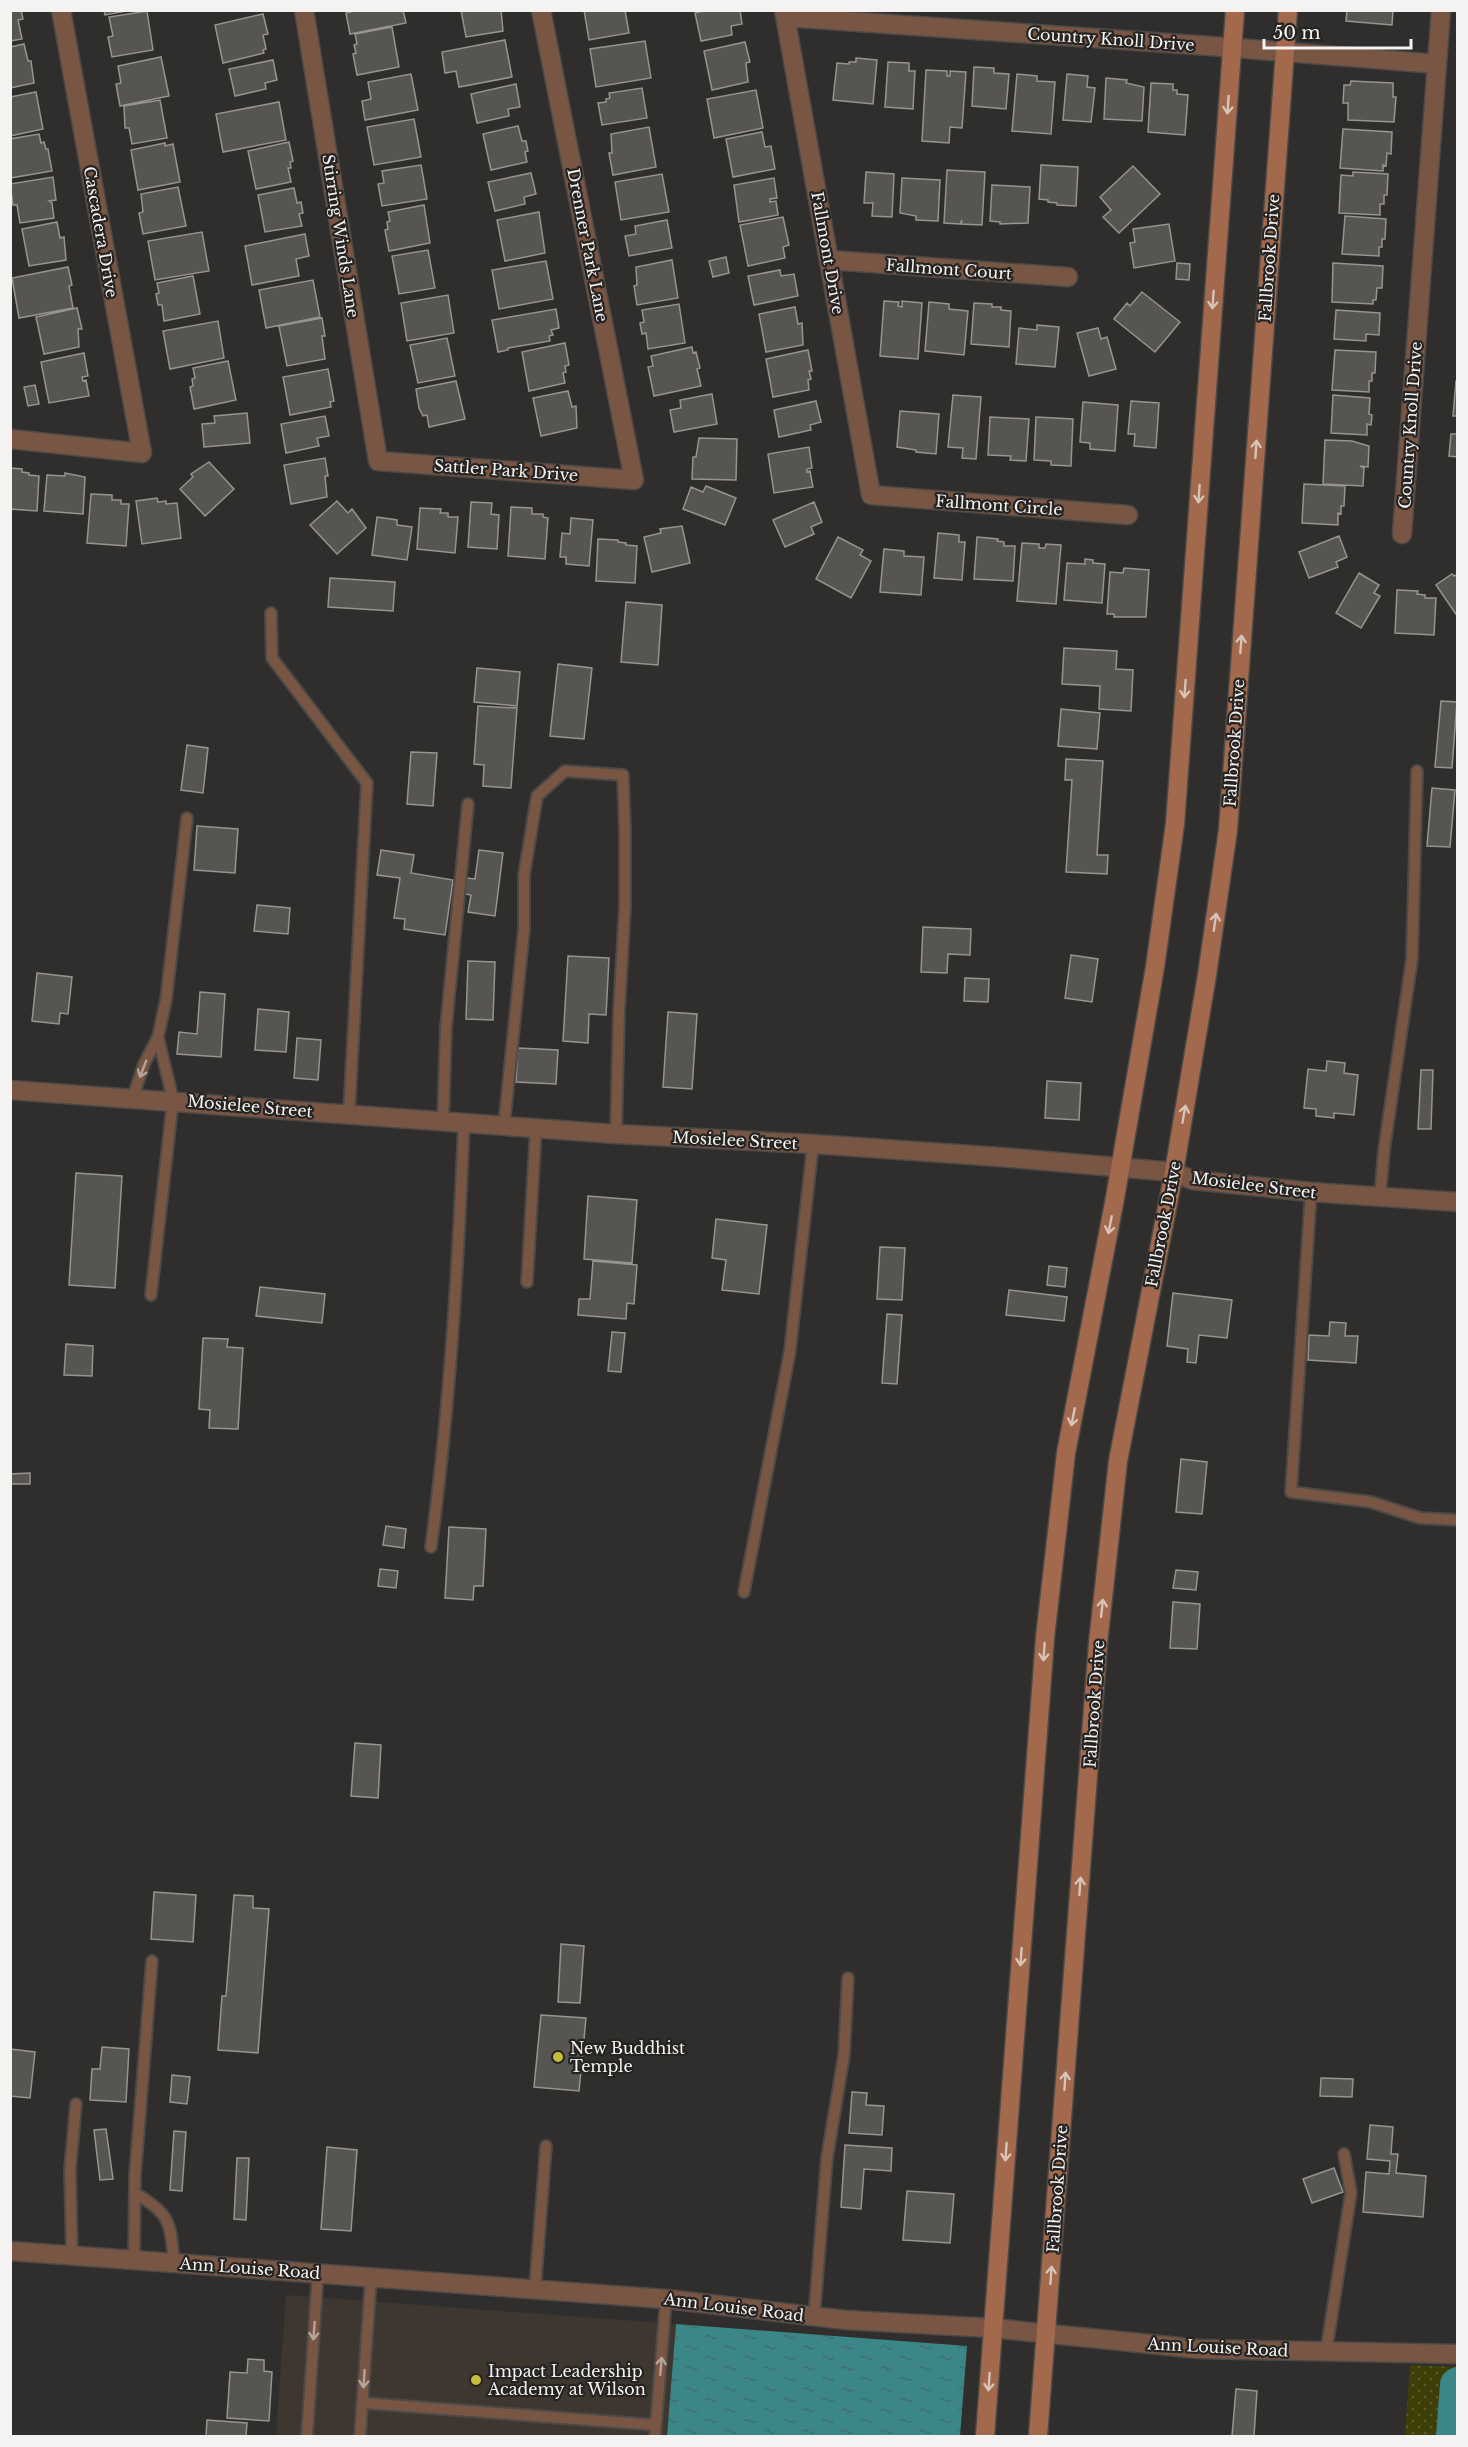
<svg xmlns="http://www.w3.org/2000/svg" width="1468" height="2447" viewBox="0 0 1468 2447" font-family="'Libre Baskerville',serif">
<style>
.built{fill:#3d3730}
.grass{fill:url(#grass-dots)}
.water{fill:url(#water-ripples)}
.lines{fill:none;stroke-linecap:round;stroke-linejoin:round}
.river{stroke:#3b8788;stroke-width:36}
.building{fill:#575552;stroke:#969491;stroke-width:1.5}
.service-casing{stroke:#4b4a48;stroke-width:14}
.minor-casing{stroke:#4b4a48;stroke-width:21}
.tertiary-casing{stroke:#4b4a48;stroke-width:21}
.secondary-casing{stroke:#4b4a48;stroke-width:21}
.service{stroke:#795543;stroke-width:10}
.minor{stroke:#795543;stroke-width:18}
.tertiary{stroke:#795543;stroke-width:18}
.secondary{stroke:#a2694d;stroke-width:18}
.oneway{stroke:#d7c3b8}
.oneway2{stroke:#b6a49a}
.poi-dot{fill:#c6bc3c;stroke:#262422;stroke-width:2}
.labels{text-anchor:middle;stroke-width:4.5;stroke-linejoin:round;paint-order:stroke}
.street-label{font-size:16px;fill:#f4f3f1;stroke:#262422}
.poi-label{font-size:16px;fill:#f4f3f1;stroke:#262422;text-anchor:start}
</style>
<defs>
<pattern id="grass-dots" width="8" height="8" patternUnits="userSpaceOnUse" patternTransform="scale(1.5)"><rect width="8" height="8" fill="#3d3e08"/><path d="M2 2h.1M6 6h.1" fill="none" stroke="#5a5a2c" stroke-width="1.8" stroke-linecap="round"/></pattern>
<pattern id="water-ripples" width="26" height="14" patternUnits="userSpaceOnUse" patternTransform="scale(1.5)"><rect width="26" height="14" fill="#3b8788"/><path d="M2 4q2-2 4 0t4 0M15 11q2-2 4 0t4 0" fill="none" stroke="#416e6e"/></pattern>
</defs>
<rect width="100%" height="100%" fill="#302e2c"/>
<path class="built" d="M286 2295 676 2324 667 2436H276Z"/>
<path class="grass" d="M1410 2365 1457 2367V2436H1405Z"/>
<path class="water" d="M676 2324 967 2346 960 2436H667Z"/>
<g class="lines">
<path class="river" d="M1454 2436 1458 2385"/>
</g>
<path class="building" d="M10 10H21L23 19 18 20 22 39 10 41Z
M104 10H132L105 15Z
M351 10H403L406 23 350 34 346 13 351 12Z
M461 10H501L503 31 466 37Z
M584 10H625L629 33 589 40Z
M707 10H740L742 24 731 26 732 35 701 41 695 13Z
M1347 10H1393L1392 25 1346 21Z
M147 11 153 50 112 57 108 37 113 36 109 17Z
M263 14 268 34 263 35 266 49 263 50 264 53 223 63 215 25Z
M392 27 399 67 357 75 353 54 356 53 354 45 357 44 355 34Z
M505 40 512 77 459 87 456 71 445 73 442 52Z
M645 41 651 78 596 87 590 49Z
M745 42 750 62 746 63 748 82 712 90 704 51Z
M24 44 28 61H31L34 83 10 88V47Z
M161 57 169 96 120 106 116 84 121 83 118 66Z
M856 58 877 60 873 104 833 100 837 63 849 64V62H856Z
M273 60 277 80 265 83 266 89 235 96 229 69Z
M888 62 909 63V71H915L913 109 885 107Z
M974 67 994 68V73L1009 74 1006 109 972 106Z
M926 70 947 71V76H950V71L966 72 962 128 950 127 949 143 922 141Z
M411 74 418 110 365 120 362 101 371 99 368 82Z
M1017 74 1037 76V81L1055 82 1051 134 1012 131Z
M1067 74 1088 76 1087 87 1095 88 1091 122 1063 120Z
M1106 78 1127 80 1126 83 1144 87 1142 121 1104 119Z
M1351 81 1393 83V97H1396L1394 122 1348 120V103H1343L1344 85H1350Z
M1151 83 1173 84V90H1177V94L1188 95 1185 135 1148 132Z
M516 84 520 107 508 109 509 116 477 123 471 94Z
M642 88 647 118 602 125 598 103 606 102V99L610 98 609 93Z
M756 90 763 128 714 138 707 99Z
M36 92 43 129 10 136V97Z
M160 100 167 138 132 144 129 128H125L124 106Z
M279 102 286 140 223 152 216 114Z
M414 119 421 157 374 165 367 127Z
M518 126 522 141H526L528 151 525 152 527 162 491 170 483 134Z
M649 127 656 167 613 175 609 153H612L611 134Z
M1343 129 1392 132 1391 154 1387 153 1386 166 1383 165V171L1340 168Z
M762 132 765 147 771 146 775 169 733 177 726 139Z
M39 134 41 143 44 142 46 149H48L52 171 10 178V139Z
M289 142 293 161 290 162 291 168H288L291 182 256 189 248 151Z
M165 143V146L173 144 180 182 138 190 131 150Z
M421 165 427 199 382 206 378 184 384 183 382 171Z
M1041 165 1078 167 1076 206 1057 205V203L1048 202V200L1039 199Z
M1133 166 1160 194 1119 233 1103 217 1111 210 1100 197Z
M947 170 985 172 982 225 961 224 962 220 960 224 944 223Z
M866 172 894 174 892 217 872 216 873 203H864Z
M1353 172 1388 174 1387 195H1384V204H1380V215L1339 213 1341 175 1353 176Z
M531 173 536 194 524 197 525 204 495 211 488 182Z
M662 174 669 212 621 220 615 182Z
M53 177 56 200 49 201 52 203 54 218 20 223 17 205H13L10 184Z
M774 178 777 198 770 199V202L776 201 778 215 739 222 734 185Z
M902 178 940 180 938 221 916 220V216L900 213Z
M992 185 1030 187 1028 223 1000 224V222L990 221Z
M178 187 186 226 143 234 139 213 143 212 141 194Z
M294 188 297 203 301 202 303 213 299 214 302 226 265 232 258 195Z
M424 205 430 243 389 251 385 230 388 229 387 222 390 221 388 212Z
M539 212 545 253 505 261 497 220Z
M1345 216 1386 219 1385 239H1382V247H1379V256L1342 254Z
M783 217 789 245 783 247 785 258 748 266 740 225Z
M667 220 672 248 629 256 625 236 636 234 635 226Z
M57 222 60 238 64 237 66 260 29 266 22 229Z
M1169 224 1175 261 1134 268 1130 243 1135 242 1133 229Z
M202 232 209 271 155 280 148 241Z
M305 234 309 256 296 259 299 276 252 285 245 246Z
M428 250 435 288 399 294 392 256Z
M726 257 729 273 713 277 709 261Z
M672 260 678 298 637 305 634 286 637 285 636 267Z
M546 261 553 299 499 309 492 270Z
M1177 263 1190 264 1189 280 1176 279Z
M1333 263 1383 266 1382 288H1377L1376 300H1373V304L1332 302Z
M68 267 72 285 69 286 73 308 19 318 12 278Z
M780 270 781 276 794 274 798 296 754 305 748 276Z
M193 276 200 314 164 321 162 305H158L156 294 159 293 157 283Z
M313 280 320 317 266 328 259 290Z
M1142 292 1180 322 1155 352 1114 319 1127 303 1130 306Z
M448 295 454 333 407 341 401 303Z
M884 301 899 302 898 306 902 307V301L922 303 918 359 880 356Z
M929 302 949 304V309L968 311 964 355 925 351Z
M974 303 992 304V307H1001V310L1011 311 1009 347 971 344Z
M679 304 685 343 648 349 646 333 642 334 640 323 644 322 642 310Z
M795 307 798 324 802 323 803 345 766 352 759 314Z
M77 308 82 329H78L79 347 44 354 36 317Z
M556 309 559 328 551 330 553 335 549 336 550 341 508 348V350L498 352 492 320Z
M1336 310 1380 313 1379 335 1366 334V341L1334 339Z
M322 318 325 336H322L325 359 287 366 279 326Z
M218 321 224 358 170 369 163 331Z
M1037 325 1059 327 1055 367 1016 364 1019 328 1037 330Z
M1098 328 1101 339 1107 337 1116 369 1089 376 1077 333Z
M447 338 455 376 418 383 410 345Z
M565 343 569 365 565 366 566 372 563 373 565 383 529 391 522 352Z
M692 347 693 353 696 352 700 368 697 369 701 386 654 396 648 367 653 366 651 356Z
M808 350 812 371H809L811 379 808 380 809 390 773 397 766 359Z
M1335 350 1376 352 1375 373H1372V381H1369V392L1332 390Z
M84 353 88 376 82 377 83 381 86 380 89 396 49 403 41 362Z
M228 361 236 400 194 409 190 387 193 386 192 379 195 378 193 368Z
M328 369 334 401 330 402 331 407 290 415 283 377Z
M456 381 465 419 429 427 427 415 423 416 419 408 416 389Z
M1456 381H1458V416H1453Z
M35 385 39 404 28 406 24 387Z
M568 391 572 407 576 406 577 428 541 436 533 398Z
M712 394 717 424 674 432 670 410 681 408 680 400Z
M953 395 981 397 976 459 962 458 963 448 948 447Z
M1333 395 1370 398 1369 414 1372 415 1371 425 1367 424V435L1331 433Z
M816 401 821 422 810 425 811 430 779 437 774 410Z
M1131 401 1159 403 1156 448 1134 446 1135 434H1128Z
M1083 402 1118 405 1115 451 1090 449V443L1080 442Z
M900 411 939 414 936 454 916 452V450L897 447Z
M247 413 250 443 204 447 202 424 215 423 214 416Z
M325 416 329 436 317 438 319 446 286 453 281 424Z
M990 417 1029 419 1026 461 1010 460 1011 456 988 455Z
M1036 417 1073 419 1071 466 1051 465V461L1034 460Z
M1451 434H1458V457L1449 456Z
M699 438 737 439 736 480 692 479 693 457H696Z
M1325 440 1352 441 1369 446 1368 467 1360 466 1364 468 1363 486 1323 484Z
M809 447 812 468 807 469V472L810 471 813 487 774 493 768 454Z
M325 458 328 476H325L327 497 291 504 284 465Z
M209 462 234 489 205 516 180 489 193 477 191 474Z
M10 468 22 469V472L29 473V475L39 476 37 511 10 509Z
M65 473 85 477 83 514 44 511 47 475 65 476Z
M1304 484 1345 486 1344 506H1341V514L1338 513V525L1302 523Z
M706 486 736 498 725 525 683 509 691 487 703 492Z
M91 494 112 495V500H121V504H129L126 546 87 543Z
M157 498 158 502 166 501V504L177 503 181 538 142 544 136 501Z
M337 501 348 513 352 509 366 528 337 554 310 525Z
M471 502 492 503 491 514 499 515 497 549 468 547Z
M814 502 822 522 811 527 814 534 785 547 773 520Z
M511 507 532 508V514H543V517L548 518 545 559 508 556Z
M420 508 441 509 440 513H448V517H458L455 553 417 549Z
M377 517 397 520V525L412 527 407 560 372 555Z
M571 518 593 520 589 566 566 564V557H560L562 533 570 534Z
M682 526 690 563 652 572 644 537 661 533 660 529Z
M938 533 959 535V542H965L962 580 934 578Z
M1339 536 1347 557 1336 562 1338 567 1309 578 1299 552Z
M838 537 863 550 860 555 871 561 851 598 816 579Z
M977 537 998 539 997 541 1004 542V546H1015L1013 581 974 579Z
M598 539 618 540V542L626 543V545L637 546 635 583 596 581Z
M1022 543 1039 544V548H1045L1046 544 1061 545 1056 604 1017 601Z
M884 549 904 551V556L924 557 921 595 880 592Z
M1085 559 1093 560V563L1105 564 1102 603 1064 600 1067 563 1085 564Z
M1124 568 1149 570 1146 617H1114V614H1107L1110 572 1123 573Z
M1359 573 1379 585 1374 593 1380 596 1361 628 1336 613Z
M1452 574 1454 576 1458 574V617L1436 585Z
M330 578 395 582 393 611 328 607Z
M1397 590 1418 591 1417 594 1425 595V598H1436L1434 635 1395 633Z
M626 602 662 605 658 665 621 662Z
M1064 648 1117 651 1116 669 1133 670 1131 711 1099 709 1100 686 1062 684Z
M558 664 592 668 584 739 550 736Z
M477 668 520 672 517 706 474 702Z
M1441 701 1457 702 1452 768 1435 767Z
M478 706 517 708 511 788 483 786 484 765 474 764Z
M1061 709 1100 713 1097 749 1058 746Z
M187 745 208 748 203 793 181 790Z
M411 752 437 753 433 806 407 804Z
M1066 759 1103 761 1097 855H1108L1107 874 1066 872 1072 780H1065Z
M1432 788 1455 790 1450 847 1427 846Z
M197 826 238 829 235 873 194 870Z
M381 850 414 855 411 873 453 880 445 935 404 929 405 919 394 918 400 878 377 875Z
M479 850 503 853 495 916 468 912 471 895 465 894 467 878 475 879Z
M257 905 290 908 288 934 254 931Z
M923 927 971 929 970 955 948 954 947 973 921 972Z
M1071 955 1098 959 1092 1002 1065 998Z
M568 956 609 958 606 1015 589 1014 588 1043 563 1041Z
M468 961 495 962 493 1020 466 1019Z
M37 973 72 977 68 1014 60 1013 59 1024 32 1021Z
M965 978 989 979 988 1002 964 1001Z
M200 992 225 994 221 1057 177 1054 179 1032 197 1034Z
M258 1009 289 1012 286 1052 255 1050Z
M668 1012 697 1014 692 1089 663 1087Z
M297 1038 321 1040 318 1080 294 1078Z
M518 1048 558 1050 556 1084 516 1082Z
M1327 1061 1345 1063 1344 1073 1358 1075 1354 1115 1334 1113V1118L1316 1116V1109L1304 1108 1308 1069 1326 1071Z
M1421 1070H1433L1431 1129H1418Z
M1047 1081 1081 1083 1079 1120 1045 1118Z
M76 1173 122 1176 115 1288 69 1285Z
M588 1196 637 1200 632 1263 584 1259Z
M716 1219 767 1225 759 1294 722 1290 726 1260 712 1258Z
M880 1247 905 1248 902 1300 877 1299Z
M593 1261 637 1265 634 1304 627 1303 626 1319 578 1315 579 1299H590Z
M1049 1266 1067 1268 1065 1287 1047 1285Z
M260 1287 325 1294 322 1323 256 1316Z
M1009 1290 1067 1297 1064 1321 1006 1315Z
M1173 1293 1232 1300 1227 1338 1199 1335 1196 1363 1187 1362 1188 1349 1167 1346Z
M887 1314 902 1315 897 1384 882 1383Z
M1330 1322 1346 1323 1345 1336H1358L1356 1363 1308 1360 1309 1335 1329 1336Z
M612 1332 625 1333 621 1372 608 1371Z
M203 1338 228 1339 227 1347 243 1348 238 1429 209 1428 210 1410 199 1409Z
M66 1344 93 1346 92 1376 64 1375Z
M1181 1459 1207 1462 1202 1514 1176 1512Z
M30 1473V1484H10V1474Z
M386 1526 406 1529 404 1548 383 1545Z
M449 1527 486 1529 483 1586H474L473 1600 445 1598Z
M380 1569 398 1571 396 1588 378 1586Z
M1176 1570 1198 1572 1196 1590 1173 1588Z
M1173 1602 1200 1604 1197 1649 1170 1648Z
M355 1743 381 1745 378 1798 351 1796Z
M154 1892 196 1895 193 1942 151 1939Z
M234 1895 253 1896V1908L269 1909 258 2053 218 2050 222 1996H226Z
M561 1944 584 1946 580 2003 558 2002Z
M541 2015 586 2018 579 2091 534 2087Z
M102 2047 129 2049 126 2102 90 2100 92 2069H100Z
M10 2049 35 2052 30 2098 10 2096Z
M172 2075 190 2077 187 2104 170 2102Z
M1321 2078 1353 2079 1352 2097 1320 2096Z
M852 2092 867 2093 866 2105 884 2106 882 2135 849 2133Z
M1370 2125 1393 2127 1391 2154H1398L1396 2173 1426 2176 1423 2217 1363 2212 1366 2172 1389 2174 1390 2161 1367 2159Z
M106 2129 113 2179 100 2180 94 2130Z
M174 2131 186 2132 182 2191 170 2190Z
M845 2145 892 2148 891 2171 864 2169 861 2209 841 2207Z
M327 2147 357 2150 351 2231 321 2229Z
M237 2158H249L246 2220 234 2219Z
M1334 2168 1343 2192 1312 2203 1303 2179Z
M907 2191 954 2194 950 2243 903 2240Z
M248 2359 264 2360V2371L272 2372 269 2421 227 2418 230 2372 247 2373Z
M1236 2389 1257 2391 1254 2436H1232Z
M207 2420 247 2423 246 2436H206Z"/>
<g class="lines">
<defs>
<path id="service" d="M271 613 272 658 367 783 349 1114
M158 1037 166 1000 187 818
M133 1097 144 1064 158 1037 173 1100 151 1295
M443 1122 446 1027 468 804
M504 1126 524 929V875L537 796 565 771 623 775 625 832V906L619 1011 616 1134
M1311 1192 1291 1492 1371 1502 1420 1518 1458 1520
M1380 1197 1384 1150 1412 959 1417 771
M527 1282 536 1128
M431 1547C450 1407 458 1265 464 1124
M744 1592 790 1351 813 1144
M135 2193C171 2214 170 2223 174 2262
M72 2255 70 2170 76 2104
M134 2259 135 2176 152 1961
M535 2289 546 2146
M814 2317 827 2158 844 2055 848 1978
M1326 2352 1351 2193 1344 2154
M363 2403 656 2425
M307 2436 318 2272
M360 2436 371 2278
M655 2436 666 2299"/>
<path id="minor" d="M304 10 378 461 634 480 541 10
M784 10 871 495 1128 515
M785 17 1211 46 1437 64
M830 260 1068 277
M10 439 142 453 61 10
M1402 534 1441 10
M1174 1172 1192 1180 1311 1192 1458 1202"/>
<path id="tertiary" d="M10 1090 616 1134 813 1144 1000 1157 1174 1172
M10 2251 666 2299 846 2320 992 2328 1199 2349 1458 2354"/>
<path id="secondary" d="M985 2436 1045 1638 1066 1453 1115 1198 1155 967 1175 824 1235 10
M1038 2436 1098 1643 1118 1461 1174 1172 1207 975 1228 830 1288 10"/>
</defs>
<use href="#service" class="service-casing"/>
<use href="#minor" class="minor-casing"/>
<use href="#tertiary" class="tertiary-casing"/>
<use href="#secondary" class="secondary-casing"/>
<use href="#service" class="service"/>
<use href="#minor" class="minor"/>
<use href="#tertiary" class="tertiary"/>
<use href="#secondary" class="secondary"/>
</g>
<defs><path id="oneway-shaft" d="M-6 0H5M1.5-3L5.5 0L1.5 3" fill="none" stroke-width="1.6" stroke-linecap="round" stroke-linejoin="round" transform="scale(1.5)"/></defs>
<g class="oneway">
<use href="#oneway-shaft" transform="translate(1228 105) rotate(94)"/>
<use href="#oneway-shaft" transform="translate(1213 300) rotate(94)"/>
<use href="#oneway-shaft" transform="translate(1256 449) rotate(-86)"/>
<use href="#oneway-shaft" transform="translate(1199 494) rotate(94)"/>
<use href="#oneway-shaft" transform="translate(1241 644) rotate(-86)"/>
<use href="#oneway-shaft" transform="translate(1185 689) rotate(94)"/>
<use href="#oneway-shaft" transform="translate(1215 922) rotate(-82)"/>
<use href="#oneway-shaft" transform="translate(1184 1114) rotate(-80)"/>
<use href="#oneway-shaft" transform="translate(1110 1225) rotate(101)"/>
<use href="#oneway-shaft" transform="translate(1073 1417) rotate(101)"/>
<use href="#oneway-shaft" transform="translate(1102 1608) rotate(-84)"/>
<use href="#oneway-shaft" transform="translate(1044 1652) rotate(94)"/>
<use href="#oneway-shaft" transform="translate(1080 1886) rotate(-86)"/>
<use href="#oneway-shaft" transform="translate(1021 1957) rotate(94)"/>
<use href="#oneway-shaft" transform="translate(1065 2081) rotate(-86)"/>
<use href="#oneway-shaft" transform="translate(1006 2152) rotate(94)"/>
<use href="#oneway-shaft" transform="translate(1051 2275) rotate(-86)"/>
<use href="#oneway-shaft" transform="translate(989 2382) rotate(94)"/>
</g>
<g class="oneway2">
<use href="#oneway-shaft" transform="translate(143 1069) rotate(111)"/>
<use href="#oneway-shaft" transform="translate(314 2331) rotate(94)"/>
<use href="#oneway-shaft" transform="translate(661 2366) rotate(-85)"/>
<use href="#oneway-shaft" transform="translate(364 2379) rotate(94)"/>
</g>
<g class="poi-dot">
<circle cx="558" cy="2057" r="6"/>
<circle cx="476" cy="2380" r="6"/>
</g>
<g class="labels">
<g class="street-label">
<text transform="translate(1111 39) rotate(4)" y="6">Country Knoll Drive</text>
<text transform="translate(101 232) rotate(80)" y="6">Cascadera Drive</text>
<text transform="translate(341 236) rotate(81)" y="6">Stirring Winds Lane</text>
<text transform="translate(588 245) rotate(79)" y="6">Drenner Park Lane</text>
<text transform="translate(828 253) rotate(80)" y="6">Fallmont Drive</text>
<text transform="translate(1269 258) rotate(-86)" y="6">Fallbrook Drive</text>
<text transform="translate(949 269) rotate(4)" y="6">Fallmont Court</text>
<text transform="translate(1410 425) rotate(-86)" y="6">Country Knoll Drive</text>
<text transform="translate(506 470) rotate(4)" y="6">Sattler Park Drive</text>
<text transform="translate(999 505) rotate(4)" y="6">Fallmont Circle</text>
<text transform="translate(1234 743) rotate(-86)" y="6">Fallbrook Drive</text>
<text transform="translate(250 1106) rotate(5)" y="6">Mosielee Street</text>
<text transform="translate(735 1140) rotate(3)" y="6">Mosielee Street</text>
<text transform="translate(1254 1185) rotate(7)" y="6">Mosielee Street</text>
<text transform="translate(1163 1224) rotate(-79)" y="6">Fallbrook Drive</text>
<text transform="translate(1094 1704) rotate(-86)" y="6">Fallbrook Drive</text>
<text transform="translate(1057 2189) rotate(-86)" y="6">Fallbrook Drive</text>
<text transform="translate(250 2268) rotate(4)" y="6">Ann Louise Road</text>
<text transform="translate(734 2307) rotate(7)" y="6">Ann Louise Road</text>
<text transform="translate(1218 2347) rotate(3)" y="6">Ann Louise Road</text>
</g>
<g class="poi-label">
<text x="570" y="2054">New Buddhist<tspan x="570" dy="18">Temple</tspan></text>
<text x="488" y="2377">Impact Leadership<tspan x="488" dy="18">Academy at Wilson</tspan></text>
</g>
</g>
<rect width="1468" height="2447" fill="none" stroke="#f4f3f1" stroke-width="24"/>
<path d="M1264 39v9h147v-9" fill="none" stroke="#f4f3f1" stroke-width="3"/>
<text x="1273" y="39" font-size="18" fill="#f4f3f1" stroke="#262422" stroke-width="4.5" paint-order="stroke">50 m</text>
</svg>
